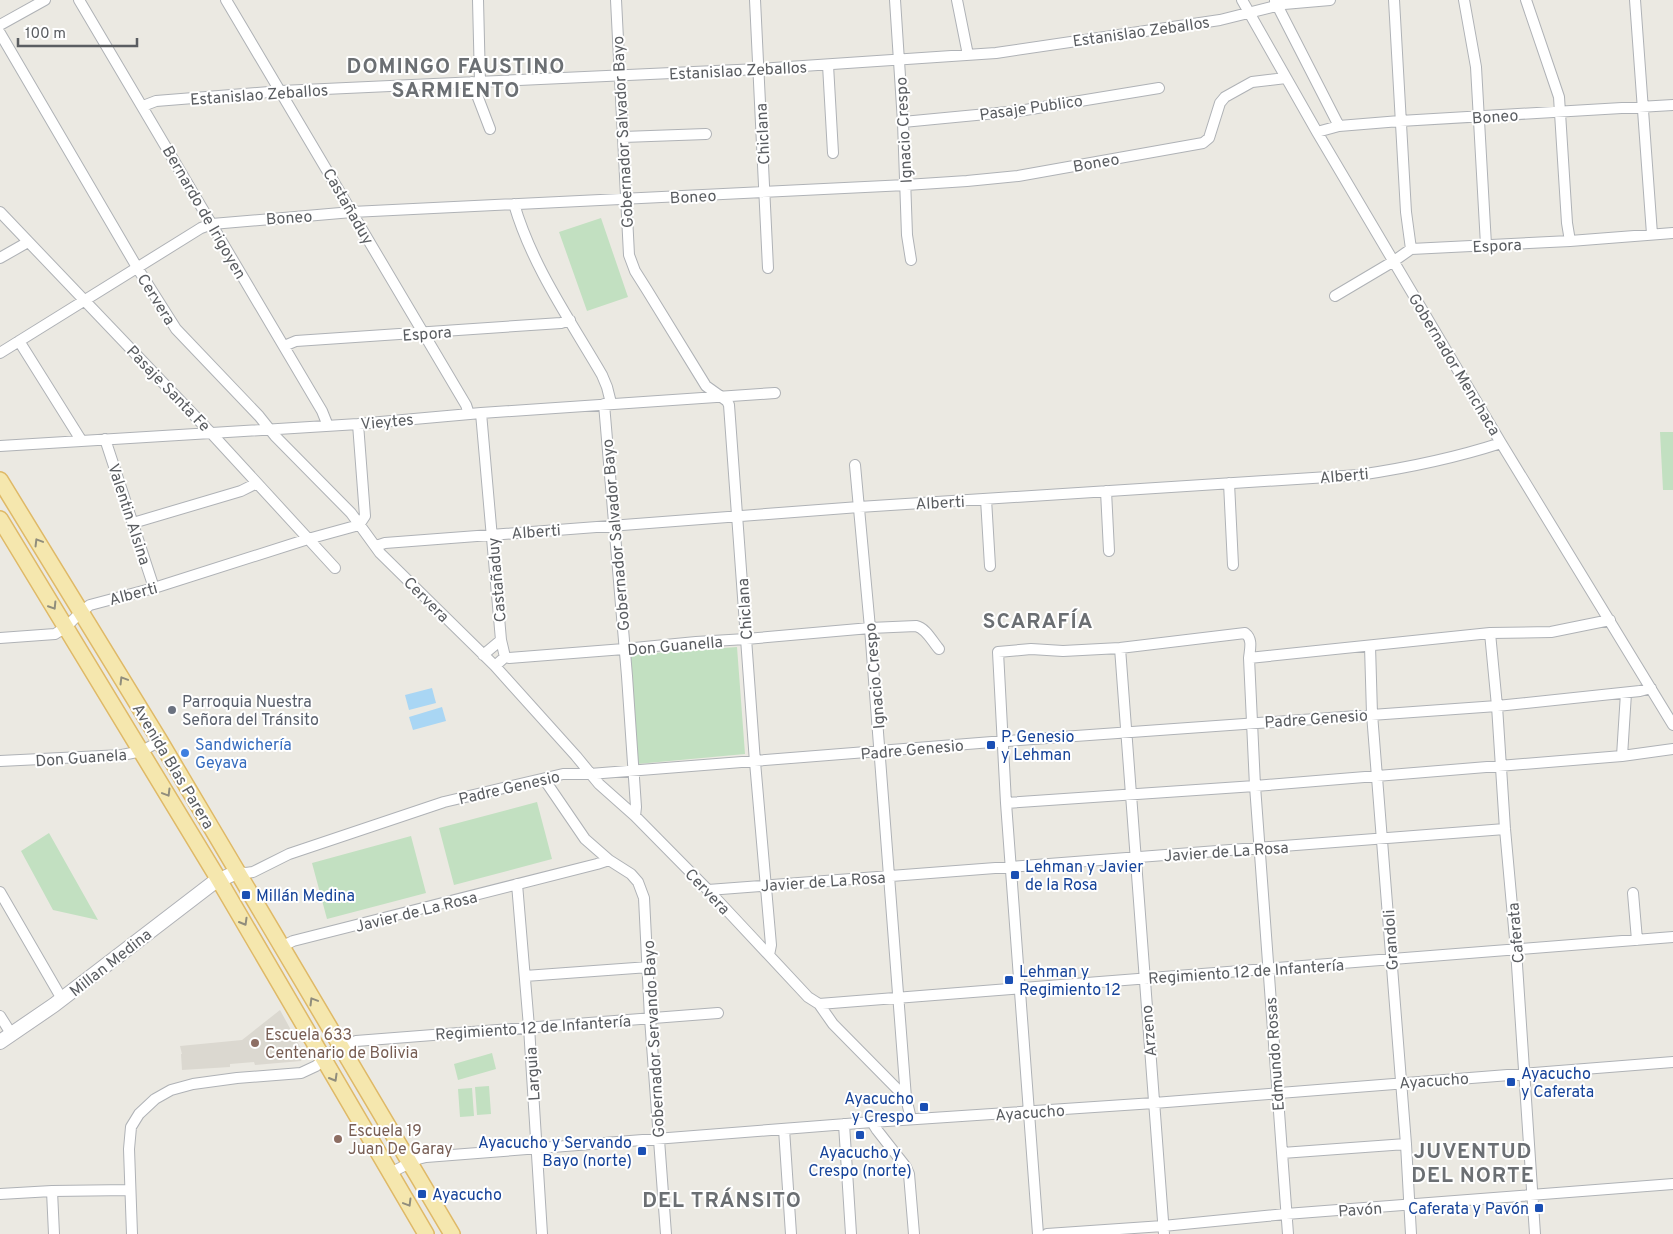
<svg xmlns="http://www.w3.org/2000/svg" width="1673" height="1234" viewBox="0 0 1673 1234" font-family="Overpass,sans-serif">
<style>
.education{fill:#dbd8d0}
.green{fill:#c2e0c1}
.water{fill:#a9d6f4}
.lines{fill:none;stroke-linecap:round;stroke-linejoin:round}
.street-casing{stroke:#afb2b6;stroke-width:12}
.secondary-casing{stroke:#afb1b6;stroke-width:16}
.primary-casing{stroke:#dfb967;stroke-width:18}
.street{stroke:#fff;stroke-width:10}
.secondary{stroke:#fff;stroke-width:14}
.primary{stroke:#f5e7ae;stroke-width:15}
.oneway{stroke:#908d7c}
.worship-dot{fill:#6b7280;stroke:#fff;stroke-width:2}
.transit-dot{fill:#1a4fb4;stroke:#fff;stroke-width:2}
.shop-dot{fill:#3f7fe0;stroke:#fff;stroke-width:2}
.education-dot{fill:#8d6e63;stroke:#fff;stroke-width:2}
.labels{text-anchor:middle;stroke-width:4;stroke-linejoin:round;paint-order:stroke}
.street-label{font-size:16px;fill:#5a5d61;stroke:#fff}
.worship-label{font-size:16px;fill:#5b616d;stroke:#fff;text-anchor:start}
.transit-label{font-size:16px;fill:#164399;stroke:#fff;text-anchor:start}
.shop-label{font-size:16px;fill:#366cbe;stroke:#fff;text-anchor:start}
.education-label{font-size:16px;fill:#785e54;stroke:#fff;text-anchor:start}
.district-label{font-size:21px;font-weight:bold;letter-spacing:1px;fill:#6b6f73;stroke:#fff}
</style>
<rect width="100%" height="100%" fill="#ebe9e2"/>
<path class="education" d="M280 1010 304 1054 301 1061 255 1065 254 1062 230 1064V1067L182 1070 181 1054H182L180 1046 242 1040Z"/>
<path class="green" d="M601 218 628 297 587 311 559 232Z
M1660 432H1673V490H1663Z
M737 647 745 754 637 764 629 655Z
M537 802 552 859 454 885 439 828Z
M49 833 98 920 53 910 21 851Z
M411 836 426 893 327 919 312 863Z
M492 1053 496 1069 458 1080 454 1064Z
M489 1086 491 1114 477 1115 475 1087Z
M472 1088 474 1116 460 1117 458 1089Z"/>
<path class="water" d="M432 688 436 703 409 710 405 695Z
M442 707 446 721 413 730 409 717Z"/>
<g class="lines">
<defs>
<path id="street" d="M79 0 322 411 328 426
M226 0 466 405 469 414
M478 0 480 82
M616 0 629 255 635 271 647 290 706 386 727 401 729 405 755 762 771 945 769 955
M755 0 768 268
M895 0 903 122 907 235 911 260
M957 0 968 55
M1242 0 1317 132 1501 443 1673 725
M1394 0 1406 212 1411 249
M1464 0 1476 67 1486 245
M1526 0 1559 97 1567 223 1570 241
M1635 0 1652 234
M1275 1 1339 126
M0 25 45 0
M0 33 138 269 176 329 259 416 275 436 351 513 380 553 495 666 576 756 599 784 635 816 708 890 808 997 819 1004 833 1024 906 1098 911 1119
M828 65 833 153
M472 82 490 129
M143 106 156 101 281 91 759 69 996 53 1220 20 1284 4 1330 0
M903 122 1019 111 1159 88
M1317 132 1339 126 1400 121 1673 105
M623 137 706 134
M514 204C532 266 570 320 602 375L607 387 611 403
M0 212 212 434 335 568
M0 258 28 242
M1335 296 1394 261 1411 249 1570 241 1673 233
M19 341 81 440
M284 346 296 341 561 323 570 320
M0 353 201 228 212 224 352 212 906 185 967 181 1018 176 1203 143 1209 138 1220 103 1225 97 1252 82 1286 78
M604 404 627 676 636 807 635 816
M481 413 501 640 505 657
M105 439 154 588
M0 446 358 424 481 413 775 393
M855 465 870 628 906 1098
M1229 483 1233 565
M1106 491 1109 551
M986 499 990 566
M133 523 241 491 257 483
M376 546 385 543 859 507 1359 475C1406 468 1455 458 1501 443
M1490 633 1497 706 1505 829 1516 950 1535 1234
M0 638 55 634 66 627 81 612 90 605 154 588 308 539 359 525 365 516 358 424
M1370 646 1372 714 1406 1144 1411 1234
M1120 648 1164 1234
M483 655 501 640
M1249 658 1490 633 1551 632 1610 620
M495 666 505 657 509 658 624 649 696 642 746 639 870 628 916 626C926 628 932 641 939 649
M1622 756 1626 693
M0 761 122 755 142 751 160 741
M544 779 585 839 609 860 631 874 638 882 644 898 650 1018 666 1234
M1006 803 1255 786 1622 756 1673 749
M237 872 246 873 253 872 289 854 444 802 563 774H590L992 742 1497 706 1640 691 1651 688
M517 884 529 1027 542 1234
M708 890 1505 829
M0 892 62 999
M1633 893 1637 940
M281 947 293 941 597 864 609 860
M525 976 649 967
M819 1004 1673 937
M0 1016 12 1035
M872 1122 877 1130 906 1167 909 1174 914 1234
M844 1124 851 1234
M784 1129 791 1234
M1282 1153 1406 1144
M390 1173 418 1159 426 1157 872 1122 1154 1103 1673 1062
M52 1191 54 1234
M0 1194 52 1191 130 1190
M132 1234 129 1149 131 1127 139 1114 155 1099 171 1090 193 1084 237 1078 301 1073 316 1066 332 1052 356 1041 718 1013
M1038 1234 1006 803 998 652 1031 649 1063 651 1120 648 1245 633C1253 639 1250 649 1249 658L1255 786 1288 1234
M1047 1234 1163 1226 1286 1214 1673 1184"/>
<path id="secondary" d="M0 1042 54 1005 213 883 237 872"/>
<path id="primary" d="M0 480 160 741 452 1234
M0 519 219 880 426 1234"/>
</defs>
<use href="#street" class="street-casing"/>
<use href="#secondary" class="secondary-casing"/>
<use href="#primary" class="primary-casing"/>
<use href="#street" class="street"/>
<use href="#secondary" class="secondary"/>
<use href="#primary" class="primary"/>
</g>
<defs><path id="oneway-chevron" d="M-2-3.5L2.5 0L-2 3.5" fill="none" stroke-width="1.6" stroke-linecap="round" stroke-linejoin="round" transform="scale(1.25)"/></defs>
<g class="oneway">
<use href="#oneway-chevron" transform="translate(38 542) rotate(-121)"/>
<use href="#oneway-chevron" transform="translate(53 606) rotate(58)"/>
<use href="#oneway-chevron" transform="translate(123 680) rotate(-121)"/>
<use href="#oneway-chevron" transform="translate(167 793) rotate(59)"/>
<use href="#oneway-chevron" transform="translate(244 922) rotate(60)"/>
<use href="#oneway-chevron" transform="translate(313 1001) rotate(-121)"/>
<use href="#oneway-chevron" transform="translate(334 1078) rotate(60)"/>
<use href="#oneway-chevron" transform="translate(408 1203) rotate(59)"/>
</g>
<circle class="worship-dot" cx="172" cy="710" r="5"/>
<g class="transit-dot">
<rect x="986" y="740" width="10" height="10" rx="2.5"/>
<rect x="1010" y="870" width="10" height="10" rx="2.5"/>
<rect x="241" y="890" width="10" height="10" rx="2.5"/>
<rect x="1004" y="975" width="10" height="10" rx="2.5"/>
<rect x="1506" y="1077" width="10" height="10" rx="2.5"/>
<rect x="919" y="1102" width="10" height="10" rx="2.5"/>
<rect x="855" y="1130" width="10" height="10" rx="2.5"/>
<rect x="637" y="1146" width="10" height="10" rx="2.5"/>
<rect x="417" y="1189" width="10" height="10" rx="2.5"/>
<rect x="1534" y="1203" width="10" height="10" rx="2.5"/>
</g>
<circle class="shop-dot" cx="185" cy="753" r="5"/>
<g class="education-dot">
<circle cx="255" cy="1043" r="5"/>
<circle cx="338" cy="1139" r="5"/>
</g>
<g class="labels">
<g class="street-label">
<text transform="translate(1141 31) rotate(-8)" y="6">Estanislao Zeballos</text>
<text transform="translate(738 70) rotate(-3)" y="6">Estanislao Zeballos</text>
<text transform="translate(259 94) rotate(-4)" y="6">Estanislao Zeballos</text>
<text transform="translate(1031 107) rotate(-8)" y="6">Pasaje Publico</text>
<text transform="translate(1495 116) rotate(-4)" y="6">Boneo</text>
<text transform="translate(903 130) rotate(-93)" y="6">Ignacio Crespo</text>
<text transform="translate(622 132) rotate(-93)" y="6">Gobernador Salvador Bayo</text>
<text transform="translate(762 134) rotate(-93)" y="6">Chiclana</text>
<text transform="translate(1096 162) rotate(-10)" y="6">Boneo</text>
<text transform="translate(693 196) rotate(-3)" y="6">Boneo</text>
<text transform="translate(349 206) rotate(60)" y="6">Castañaduy</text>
<text transform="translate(205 212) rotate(60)" y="6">Bernardo de Irigoyen</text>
<text transform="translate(289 217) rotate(-4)" y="6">Boneo</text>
<text transform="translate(1497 245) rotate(-3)" y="6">Espora</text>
<text transform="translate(157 299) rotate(58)" y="6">Cervera</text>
<text transform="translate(427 333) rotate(-4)" y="6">Espora</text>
<text transform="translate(1455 364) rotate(59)" y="6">Gobernador Menchaca</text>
<text transform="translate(169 388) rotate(46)" y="6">Pasaje Santa Fe</text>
<text transform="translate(387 421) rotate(-5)" y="6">Vieytes</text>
<text transform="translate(1344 475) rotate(-5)" y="6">Alberti</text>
<text transform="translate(940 502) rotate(-3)" y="6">Alberti</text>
<text transform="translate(130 514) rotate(72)" y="6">Valentin Alsina</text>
<text transform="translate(536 531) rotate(-4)" y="6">Alberti</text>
<text transform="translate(615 535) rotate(-95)" y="6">Gobernador Salvador Bayo</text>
<text transform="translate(496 580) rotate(-95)" y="6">Castañaduy</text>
<text transform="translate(133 593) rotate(-15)" y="6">Alberti</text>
<text transform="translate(427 599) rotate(45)" y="6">Cervera</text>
<text transform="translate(744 609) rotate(-94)" y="6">Chiclana</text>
<text transform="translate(675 645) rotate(-5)" y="6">Don Guanella</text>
<text transform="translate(874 676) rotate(-95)" y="6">Ignacio Crespo</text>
<text transform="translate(1316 718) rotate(-4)" y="6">Padre Genesio</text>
<text transform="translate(912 749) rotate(-5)" y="6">Padre Genesio</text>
<text transform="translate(81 757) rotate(-4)" y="6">Don Guanela</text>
<text transform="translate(174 766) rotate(59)" y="6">Avenida Blas Parera</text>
<text transform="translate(509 787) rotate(-13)" y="6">Padre Genesio</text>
<text transform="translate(1226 851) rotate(-4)" y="6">Javier de La Rosa</text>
<text transform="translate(823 881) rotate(-4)" y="6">Javier de La Rosa</text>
<text transform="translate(708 891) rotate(46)" y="6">Cervera</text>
<text transform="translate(416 911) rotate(-14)" y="6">Javier de La Rosa</text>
<text transform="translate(1515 933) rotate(-95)" y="6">Caferata</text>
<text transform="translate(1390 940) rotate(-94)" y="6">Grandoli</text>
<text transform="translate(110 962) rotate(-38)" y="6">Millan Medina</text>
<text transform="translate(1246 971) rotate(-4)" y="6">Regimiento 12 de Infantería</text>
<text transform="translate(533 1027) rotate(-4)" y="6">Regimiento 12 de Infantería</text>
<text transform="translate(1148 1031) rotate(-95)" y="6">Arzeno</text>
<text transform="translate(653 1039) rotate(-93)" y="6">Gobernador Servando Bayo</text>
<text transform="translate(1274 1054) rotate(-94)" y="6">Edmundo Rosas</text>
<text transform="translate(532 1074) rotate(-94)" y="6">Larguia</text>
<text transform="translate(1434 1080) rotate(-4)" y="6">Ayacucho</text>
<text transform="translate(1030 1112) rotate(-4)" y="6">Ayacucho</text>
<text transform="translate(1360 1209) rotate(-4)" y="6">Pavón</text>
</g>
<g class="worship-label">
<text x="182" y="707">Parroquia Nuestra<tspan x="182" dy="18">Señora del Tránsito</tspan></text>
</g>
<g class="transit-label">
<text x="1001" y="742">P. Genesio<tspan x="1001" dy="18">y Lehman</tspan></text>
<text x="1025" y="872">Lehman y Javier<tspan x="1025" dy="18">de la Rosa</tspan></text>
<text x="256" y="901">Millán Medina</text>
<text x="1019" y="977">Lehman y<tspan x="1019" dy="18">Regimiento 12</tspan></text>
<text x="1521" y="1079">Ayacucho<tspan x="1521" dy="18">y Caferata</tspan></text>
<text x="914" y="1104" text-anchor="end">Ayacucho<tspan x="914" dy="18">y Crespo</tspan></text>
<text x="632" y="1148" text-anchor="end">Ayacucho y Servando<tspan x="632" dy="18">Bayo (norte)</tspan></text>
<text x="860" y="1158" text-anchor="middle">Ayacucho y<tspan x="860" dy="18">Crespo (norte)</tspan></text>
<text x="432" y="1200">Ayacucho</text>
<text x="1529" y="1214" text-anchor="end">Caferata y Pavón</text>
</g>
<g class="shop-label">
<text x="195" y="750">Sandwichería<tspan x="195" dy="18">Geyava</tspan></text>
</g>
<g class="education-label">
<text x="265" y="1040">Escuela 633<tspan x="265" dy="18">Centenario de Bolivia</tspan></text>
<text x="348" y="1136">Escuela 19<tspan x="348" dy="18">Juan De Garay</tspan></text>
</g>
<g class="district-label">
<text x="456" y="73">DOMINGO FAUSTINO<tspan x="456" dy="24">SARMIENTO</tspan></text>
<text x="1038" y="628">SCARAFÍA</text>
<text x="1473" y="1158">JUVENTUD<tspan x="1473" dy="24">DEL NORTE</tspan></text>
<text x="722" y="1207">DEL TRÁNSITO</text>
</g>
</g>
<path d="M18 38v8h119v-8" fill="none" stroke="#5a5d61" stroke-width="2.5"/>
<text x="25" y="38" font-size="15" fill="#5a5d61" stroke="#ffffff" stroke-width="4" paint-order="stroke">100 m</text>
</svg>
